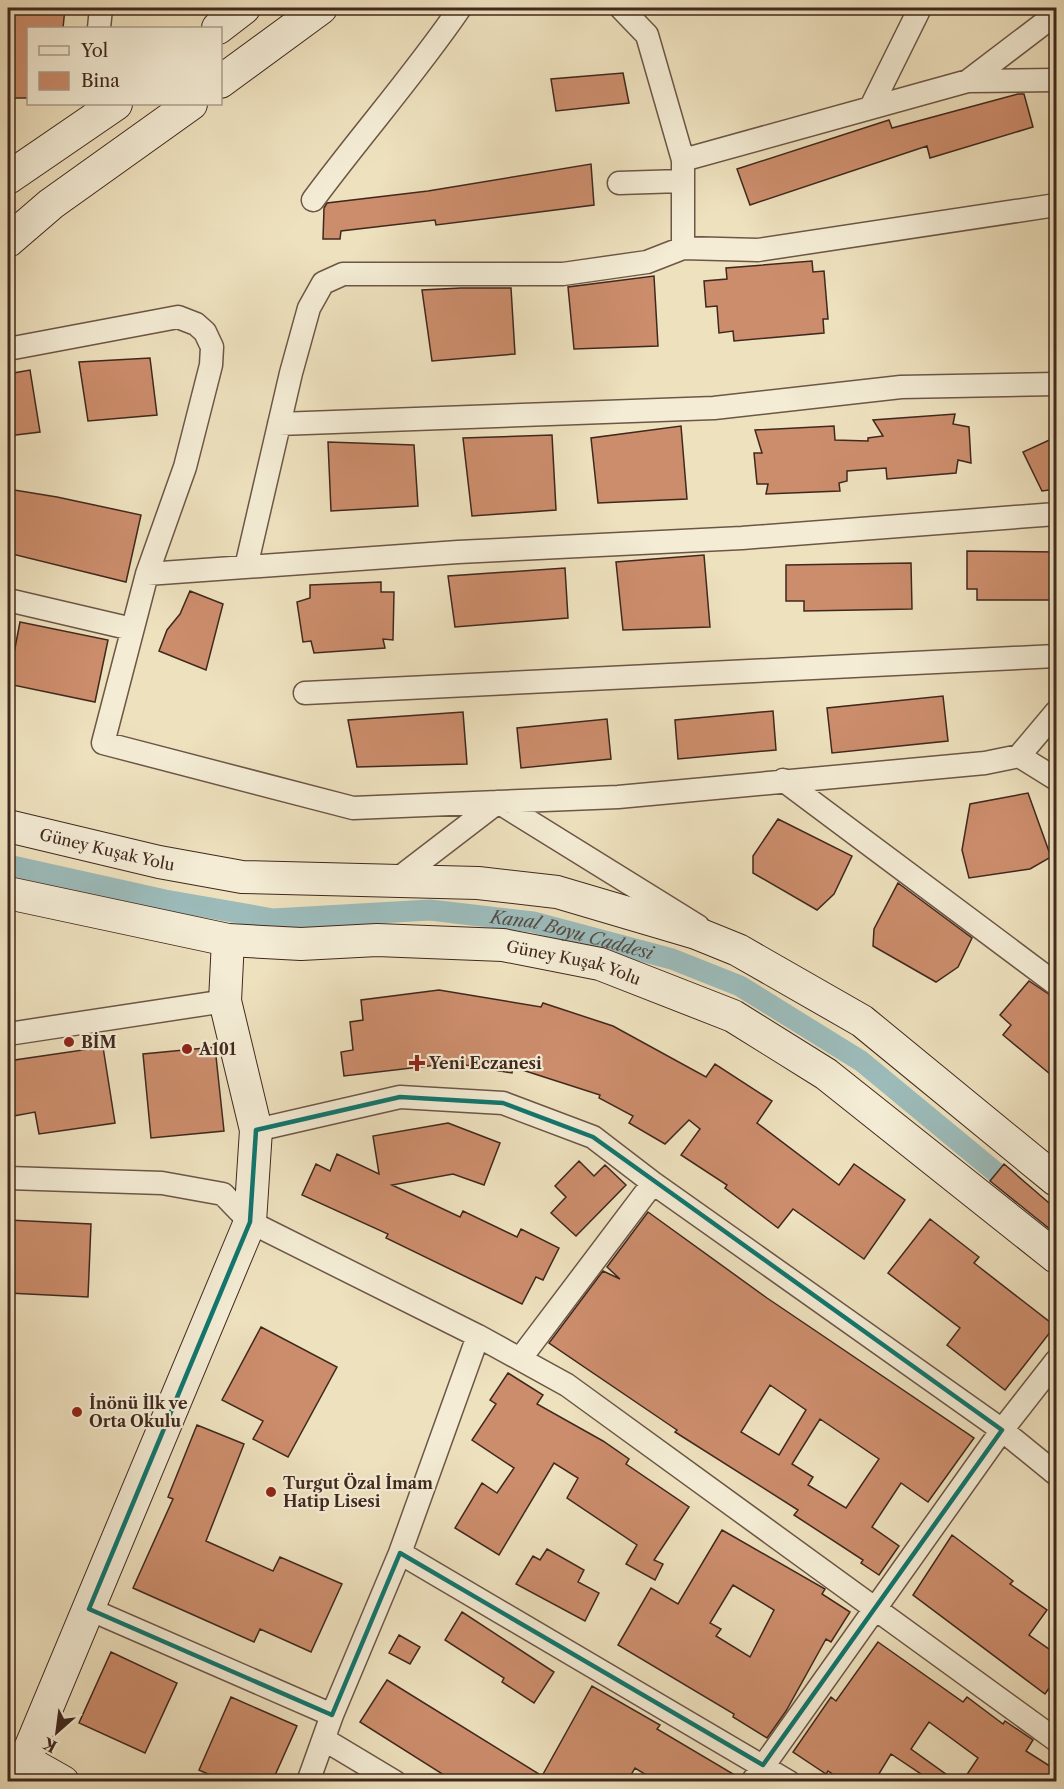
<svg xmlns="http://www.w3.org/2000/svg" width="1064" height="1789" viewBox="0 0 1064 1789" font-family="'Libre Caslon Text',serif">
<style>
.lines{fill:none;stroke-linecap:round;stroke-linejoin:round}
.canal{stroke:#9cbbba;stroke-width:21}
.building{fill:#cc8d6c;stroke:#40281e;stroke-width:1.5;fill-rule:evenodd}
.street-casing{stroke:#6c5646;stroke-width:25}
.secondary-casing{stroke:#40281e;stroke-width:34}
.street{stroke:#f4ecd5;stroke-width:22}
.secondary{stroke:#f4ecd5;stroke-width:32}
.marked{fill:none;stroke:#0f766e;stroke-width:4.5;stroke-linejoin:round}
.poi-dot{fill:#8f2418;stroke:#f4ecd5;stroke-width:2}
.labels{text-anchor:middle;stroke-width:4.5;stroke-linejoin:round;paint-order:stroke}
.street-label{font-size:16px;fill:#40281e;stroke:#f4ecd5}
.poi-label{font-size:16px;font-weight:bold;fill:#40281e;stroke:#f4ecd5;text-anchor:start}
.water-label{font-size:18px;font-style:italic;fill:#574d45;stroke:#f4ecd5}
</style>
<rect width="100%" height="100%" fill="#eee1be"/>
<filter id="stains"><feTurbulence type="fractalNoise" baseFrequency=".00333" numOctaves="4"/><feColorMatrix values="0 0 0 0 .2 0 0 0 0 .09 0 0 0 0 .02 0 0 0 .5 -.17"/></filter>
<radialGradient id="worn" r=".72"><stop offset=".6" stop-color="#630" stop-opacity="0"/><stop offset="1" stop-color="#630" stop-opacity=".3"/></radialGradient>
<g class="lines">
<path class="canal" id="s1" d="M8 865 165 900 273 919 430 910 533 922 672 959 740 986 861 1061 1056 1222"/>
</g>
<path class="building" d="M13 8H65L63 28H28V98H13V87L8 86Z
M623 73 629 103 556 111 551 79Z
M1018 94H1024L1033 127 930 158 927 146 750 205 737 169 889 120 892 128Z
M591 164 594 205 436 225 435 220 341 231 340 239H323L324 208 327 203 428 191Z
M812 261 813 272 824 271 828 319H823L824 333 734 341 733 331 719 333 717 306 706 307 704 281 727 279 726 268Z
M654 276 658 346 574 349 568 287Z
M461 288H511L515 354 432 361 422 290Z
M150 358 157 415 88 421 79 362Z
M30 370 40 432 8 436V374Z
M955 414 953 424 969 427 971 463 958 460 956 473 887 479 886 468 847 471V481L839 483 840 491 766 494 768 484H757L754 453H762L755 430 834 426 835 440 868 441V438L883 436 873 420Z
M681 426 687 499 598 503 591 438Z
M552 435 556 510 472 516 463 438Z
M1056 437V489L1042 491 1023 452Z
M328 442 414 445 418 506 331 511Z
M8 489 57 497 141 515 126 582 8 553Z
M967 551 1056 552V600H977V589H967Z
M704 555 710 627 623 630 616 562Z
M911 563 912 609 804 611V601H786V565Z
M565 568 568 618 455 627 448 576Z
M381 582V592H394L393 640 383 639 385 648 314 653 311 641 303 642 297 602 310 598V585Z
M190 591 223 604 206 670 159 651 167 630 180 614Z
M20 622 108 640 95 702 8 684Z
M943 696 948 741 832 753 827 708Z
M773 711 776 750 678 759 675 720Z
M463 712 467 764 357 767 348 720Z
M607 719 611 759 521 768 517 728Z
M1028 793 1051 857 1030 869 969 878 962 850 970 804Z
M778 819 852 856 834 894 817 910 753 873V856Z
M898 883 972 938 958 967 936 982 873 946 874 929Z
M1029 981 1056 999V1079L1003 1035 1011 1025 1000 1015Z
M439 990 541 1007 543 1003 613 1026 706 1077 715 1064 772 1101 757 1123 839 1185 854 1164 905 1200 864 1259 793 1209 778 1228 725 1188 727 1185 681 1155 700 1129 689 1120 665 1144 629 1123 633 1116 599 1098 600 1095 513 1067 512 1073 454 1063 344 1076 341 1052 353 1050 350 1022 363 1020 361 1000Z
M103 1047 115 1123 39 1134 35 1112 8 1117V1061Z
M215 1047 224 1131 151 1138 143 1054Z
M448 1123 500 1143 484 1185 453 1174 392 1185 460 1217 463 1211 517 1237 521 1229 559 1248 543 1280 536 1277 522 1304 386 1238 388 1234 302 1195 316 1164 330 1171 337 1154 379 1174 373 1136Z
M579 1161 594 1176 605 1165 626 1185 576 1236 551 1213 566 1197 555 1186Z
M1004 1164 1056 1209V1234L990 1181Z
M648 1212 767 1298 974 1438 928 1502 901 1483 872 1527 899 1546 879 1575 861 1563 863 1560 794 1515 798 1510 675 1432 677 1430 549 1343 603 1271 620 1279 607 1267ZM770 1385 806 1410 779 1455 741 1432ZM820 1419 879 1459 846 1508 808 1485 813 1477 792 1464Z
M930 1219 979 1257 974 1263 1055 1326 1005 1390 947 1345 960 1328 888 1273Z
M8 1220 91 1224 88 1297 8 1293Z
M261 1327 337 1367 288 1457 253 1439 263 1421 222 1400Z
M508 1373 543 1395 537 1404 603 1441 629 1459 626 1464 689 1507 654 1560 663 1564 655 1580 626 1564 637 1545 567 1498 578 1478 554 1463 499 1555 455 1528 482 1483 497 1493 514 1468 472 1440 496 1404 490 1400Z
M197 1425 244 1444 206 1541 273 1571 280 1557 342 1584 311 1652 260 1629 254 1642 133 1588 173 1499 168 1497Z
M722 1530 825 1589 822 1594 850 1612 831 1642 826 1639 786 1711 767 1738 733 1717 734 1714 618 1645 651 1588 678 1604ZM733 1585 774 1610 750 1657 716 1636 721 1629 710 1623Z
M952 1535 1013 1581 1010 1584 1047 1610 1029 1635 1056 1654V1678L1045 1694 913 1595Z
M547 1549 584 1570 578 1582 599 1593 585 1621 516 1584 533 1556 540 1560Z
M462 1612 554 1672 534 1703 502 1682 504 1678 445 1640Z
M399 1635 420 1647 410 1664 389 1653Z
M878 1642 963 1702 967 1697 1003 1724 1005 1721 1033 1740 1026 1751 1056 1770V1782H962L978 1758 929 1722 911 1749 957 1782H933L891 1754 874 1782H844L828 1771 826 1774 793 1752 831 1697 836 1701Z
M111 1652 177 1683 145 1753 79 1723Z
M387 1680 542 1776 592 1686 660 1725 657 1729 740 1778 739 1782H658L635 1768 627 1782H455L360 1722Z
M231 1697 297 1726 272 1782H226L199 1770Z"/>
<g class="lines">
<defs>
<path id="street" d="M621 8 647 35 683 160
M99 28 101 8
M968 81 1056 80
M871 107 920 8
M619 183 681 181
M313 200C361 135 415 74 460 8
M683 248 758 250 1056 205
M8 349 178 317 196 324 205 332 212 347 211 365 185 467 147 574 103 743 353 808 618 797 985 763 1019 756 1056 712
M279 424 714 408 901 387 1056 384
M246 567 291 373 309 308 323 283 343 274H563L647 262 683 248V160L968 81 1056 14
M147 574 458 552 742 538 1056 514
M8 600 132 629
M305 693 1056 656
M1019 756 1056 779
M783 780 1056 984
M395 881 498 802 698 926
M8 1034 225 1001
M256 1130 400 1097 503 1103 593 1137 653 1183 1002 1430 1056 1474
M8 1178 162 1183 223 1194 250 1222 478 1336 400 1553 332 1715 308 1782
M478 1336 567 1385 1056 1740
M520 1359 653 1183
M400 1553 789 1782
M89 1609 332 1715
M325 1740 395 1782
M752 1782 1002 1430 1056 1361"/>
<g id="secondary">
<path d="M218 28 244 8"/>
<path d="M220 82 321 8"/>
<path d="M8 178 116 104"/>
<path d="M8 241 51 204 191 104"/>
<path id="s2" d="M8 826 159 862 242 877 478 883 557 892 696 933 738 950 862 1021 1056 1180"/>
<path id="s3" d="M8 893 228 940 301 944 377 940 503 945 600 964 733 1016 826 1074 1056 1257"/>
<path d="M26 1761 63 1782"/>
<path d="M16 1782 250 1222 256 1130 225 1001 228 940"/>
</g>
</defs>
<use href="#street" class="street-casing"/>
<use href="#secondary" class="secondary-casing"/>
<use href="#street" class="street"/>
<use href="#secondary" class="secondary"/>
</g>
<path class="marked" d="M400 1097 503 1103 593 1137 1002 1430 763 1765 400 1553 332 1715 89 1609 250 1222 256 1130Z"/>
<g class="poi-dot">
<circle cx="69" cy="1042" r="6"/>
<circle cx="187" cy="1049" r="6"/>
<path d="M414 1054h6v6h6v6h-6v6h-6v-6h-6v-6h6z"/>
<circle cx="77" cy="1412" r="6"/>
<circle cx="271" cy="1492" r="6"/>
</g>
<g class="labels">
<g class="street-label">
<text dy="6" stroke="none"><textPath href="#s2" startOffset="102">Güney Kuşak Yolu</textPath></text>
<text dy="6" stroke="none"><textPath href="#s3" startOffset="573">Güney Kuşak Yolu</textPath></text>
</g>
<g class="poi-label">
<text x="81" y="1048">BİM</text>
<text x="199" y="1055">A101</text>
<text x="429" y="1069">Yeni Eczanesi</text>
<text x="89" y="1409">İnönü İlk ve<tspan x="89" dy="18">Orta Okulu</tspan></text>
<text x="283" y="1489">Turgut Özal İmam<tspan x="283" dy="18">Hatip Lisesi</tspan></text>
</g>
<g class="water-label">
<text dy="6" stroke="none"><textPath href="#s1" startOffset="572">Kanal Boyu Caddesi</textPath></text>
</g>
</g>
<rect width="1064" height="1789" fill="none" stroke="#eee1be" stroke-width="30"/>
<rect x="9" y="9" width="1046" height="1771" fill="none" stroke="#40281e" stroke-width="3"/>
<rect x="15" y="15" width="1034" height="1759" fill="none" stroke="#40281e" stroke-width="1.5"/>
<rect x="27" y="27" width="195" height="78" fill="#f4ecd5" stroke="#ac9e8c" stroke-width="1.5"/>
<rect x="39" y="46" width="30" height="9" fill="#f4ecd5" stroke="#ac9e8c" stroke-width="1.5"/>
<text x="81" y="57" font-size="18" fill="#40281e">Yol</text>
<rect x="39" y="72" width="30" height="18" fill="#cc8d6c" stroke="#ac9e8c" stroke-width="1.5"/>
<text x="81" y="87" font-size="18" fill="#40281e">Bina</text>
<g transform="translate(57 1732) rotate(208)" stroke="#f4ecd5" stroke-width="4.5" paint-order="stroke">
<path d="M0-4.5L10 22L0 15L-10 22Z" fill="#40281e"/>
<text y="-9" font-size="16" font-weight="bold" text-anchor="middle" fill="#40281e">K</text>
</g>
<rect width="100%" height="100%" filter="url(#stains)"/>
<rect width="100%" height="100%" fill="url(#worn)"/>
</svg>
